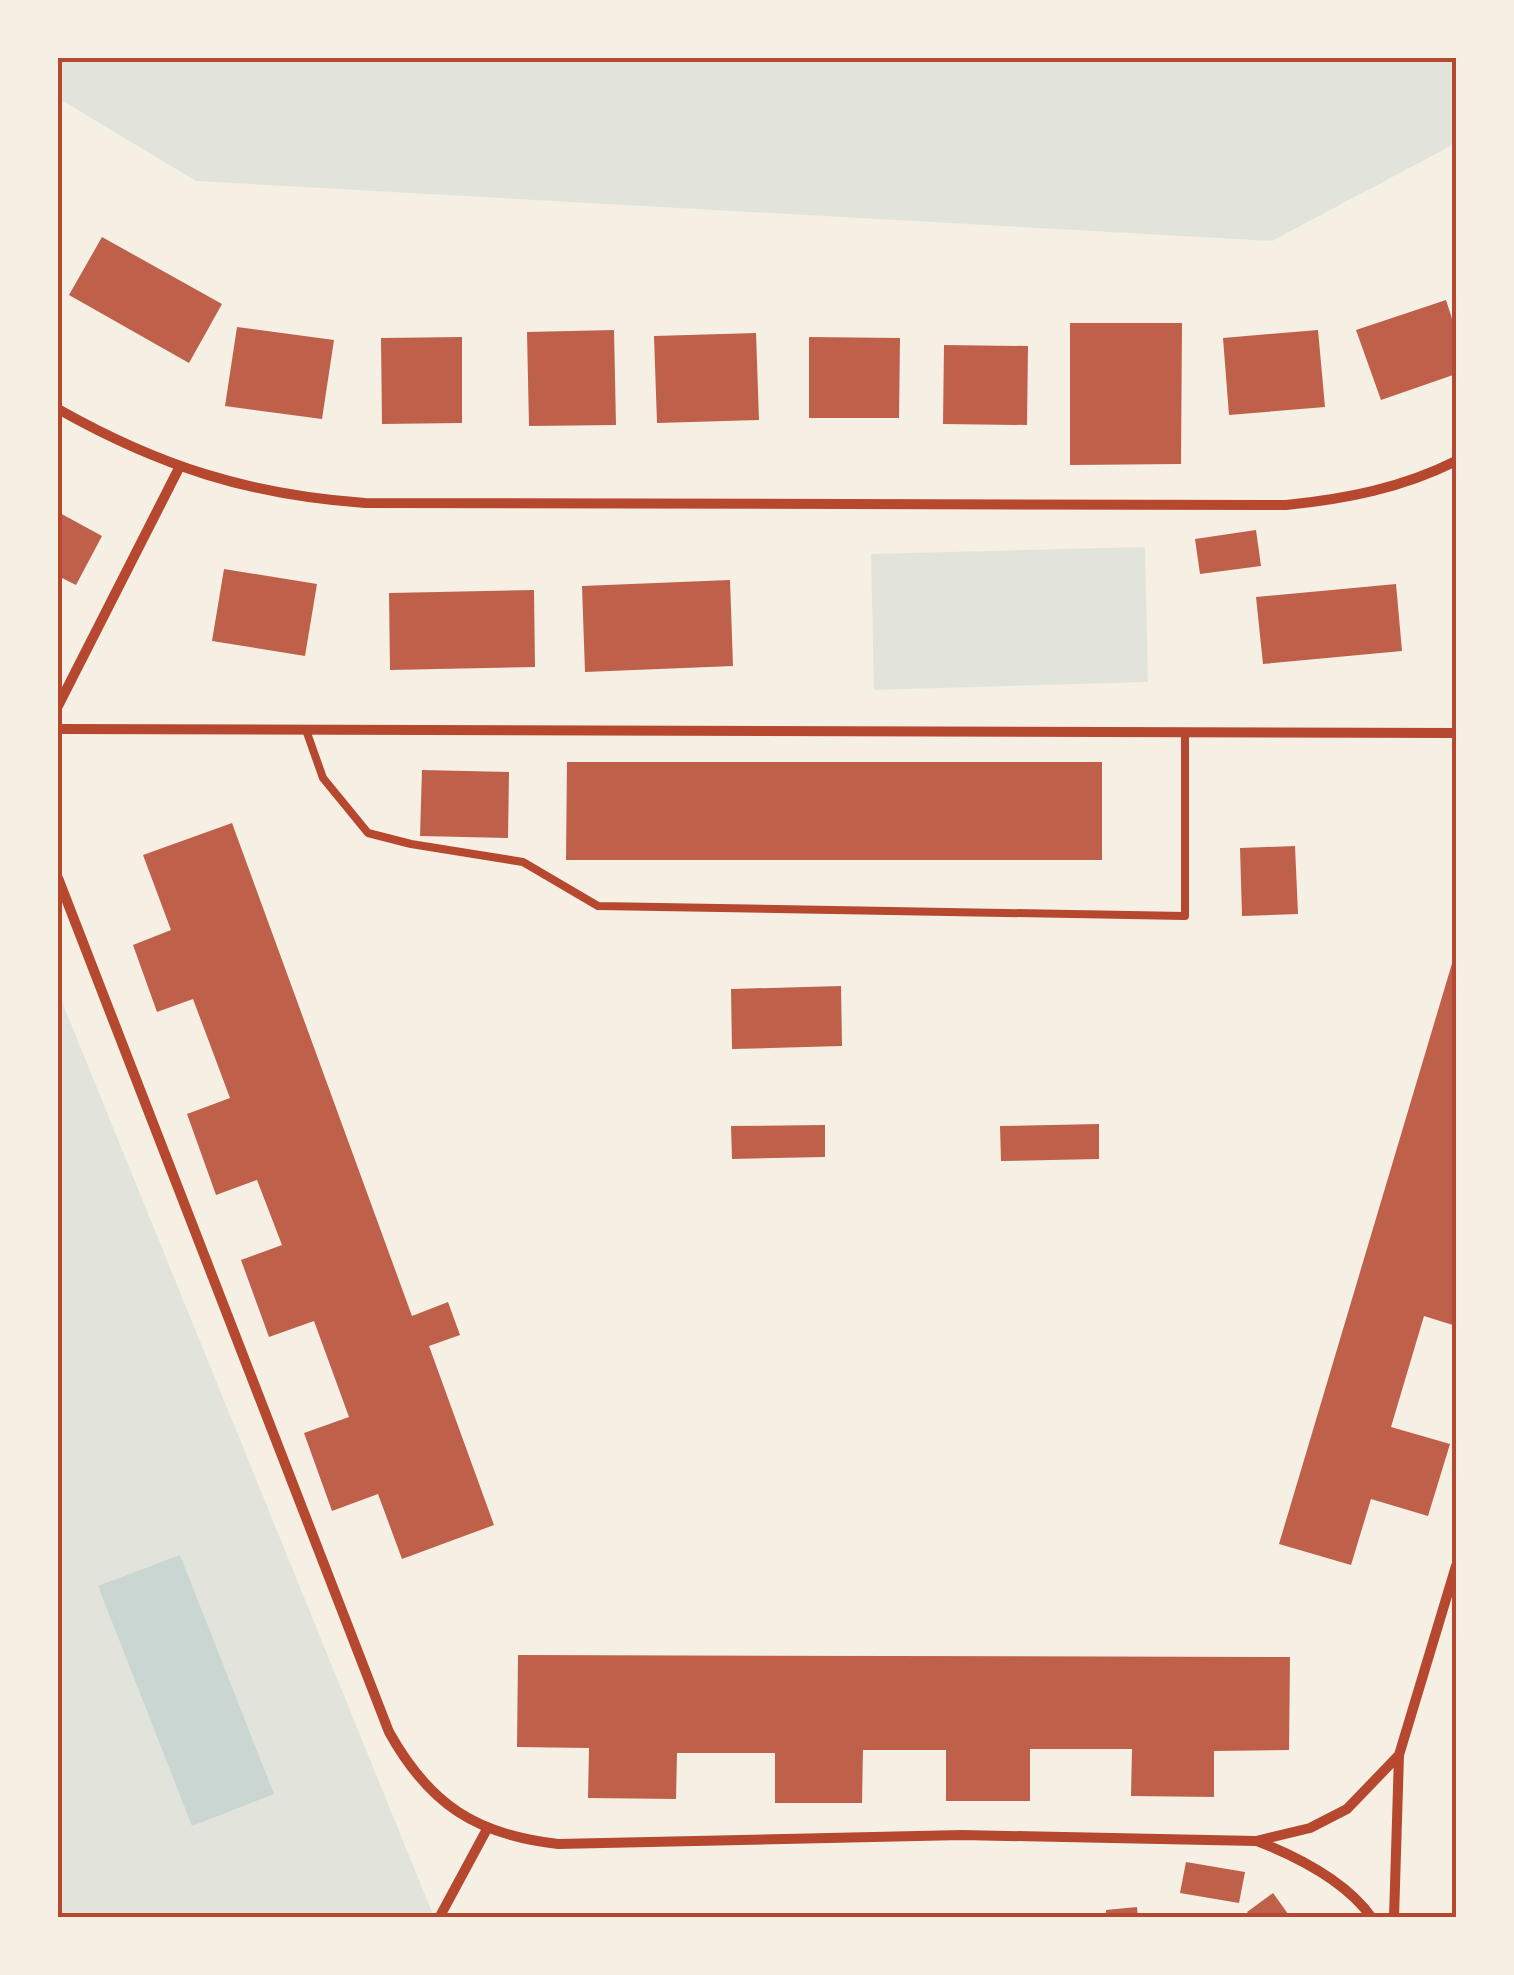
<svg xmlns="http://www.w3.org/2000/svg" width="1514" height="1975" viewBox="0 0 1514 1975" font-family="'Noto Sans',sans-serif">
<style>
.green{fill:#e2e4dc}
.water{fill:#c9d6d2}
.building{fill:#bf614a}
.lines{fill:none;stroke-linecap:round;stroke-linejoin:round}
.service{stroke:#b5482f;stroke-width:8}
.minor{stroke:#b5482f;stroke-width:10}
.neatline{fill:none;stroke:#b5482f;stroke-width:4}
</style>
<rect width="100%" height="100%" fill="#f6efe4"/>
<path class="green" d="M58 58H1456V143L1272 241 196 181 58 98Z
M1145 547 1148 682 874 690 871 554Z
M58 992 434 1917H58Z"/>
<path class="water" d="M180 1555 274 1794 192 1826 98 1586Z"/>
<path class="building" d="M102 237 222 304 189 363 69 295Z
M1446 300 1456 331V374L1381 400 1356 330Z
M1070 323H1182L1181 464 1070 465Z
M237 327 334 340 322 419 225 406Z
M614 330 616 425 529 426 527 332Z
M1318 330 1325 407 1229 415 1223 338Z
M756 333 759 420 657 423 654 336Z
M462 337V423L382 424 381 338Z
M809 337 900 338 899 418H809Z
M944 345 1028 346 1027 425 943 424Z
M58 512 102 536 76 585 58 576Z
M1256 530 1261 566 1200 574 1195 539Z
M224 569 317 584 305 656 212 641Z
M730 580 733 666 585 672 582 586Z
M1396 584 1402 651 1263 664 1256 597Z
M534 590 535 667 390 670 389 593Z
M567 762H1102V860H566Z
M422 770 509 772 508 838 420 836Z
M232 823 412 1316 448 1302 460 1335 429 1346 494 1525 402 1559 378 1494 332 1511 304 1433 349 1417 314 1321 269 1337 241 1260 282 1245 257 1180 216 1195 187 1114 230 1098 193 999 157 1012 133 945 171 930 143 855Z
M1295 846 1298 914 1242 916 1240 848Z
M1456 950V1231L1452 1247 1456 1248V1326L1424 1316 1391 1427 1450 1444 1428 1516 1371 1499 1351 1565 1279 1544Z
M841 986 842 1046 732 1049 731 989Z
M1099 1124V1159L1001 1161 1000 1126Z
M825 1125V1157L732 1159 731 1126Z
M518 1655 1290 1657 1289 1750 1214 1751V1797L1131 1796 1132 1749H1030V1801H946V1750H863L862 1803H775V1753H677L676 1799 588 1798 589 1748 517 1747Z
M1186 1862 1245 1872 1239 1903 1180 1893Z
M1273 1893 1291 1918H1251L1247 1912Z
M1137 1907 1138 1918H1106V1910Z"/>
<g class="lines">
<path class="service" d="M306 730 323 778 368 833 411 844 523 862 598 906 1185 916V733"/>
<path class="minor" d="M58 409C159 466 249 495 365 503L1286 505C1346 499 1402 488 1456 461
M58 706 179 468
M58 729 1456 733
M58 878 389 1732C429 1804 476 1835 558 1844L962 1835 1256 1841 1310 1828 1347 1809 1399 1755
M1257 1841C1298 1857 1346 1881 1372 1918
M439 1918 487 1829
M1394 1918 1399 1755 1456 1566"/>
</g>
<rect width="1514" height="1975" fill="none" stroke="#f6efe4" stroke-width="120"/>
<rect x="60" y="60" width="1394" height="1855" class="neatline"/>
</svg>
